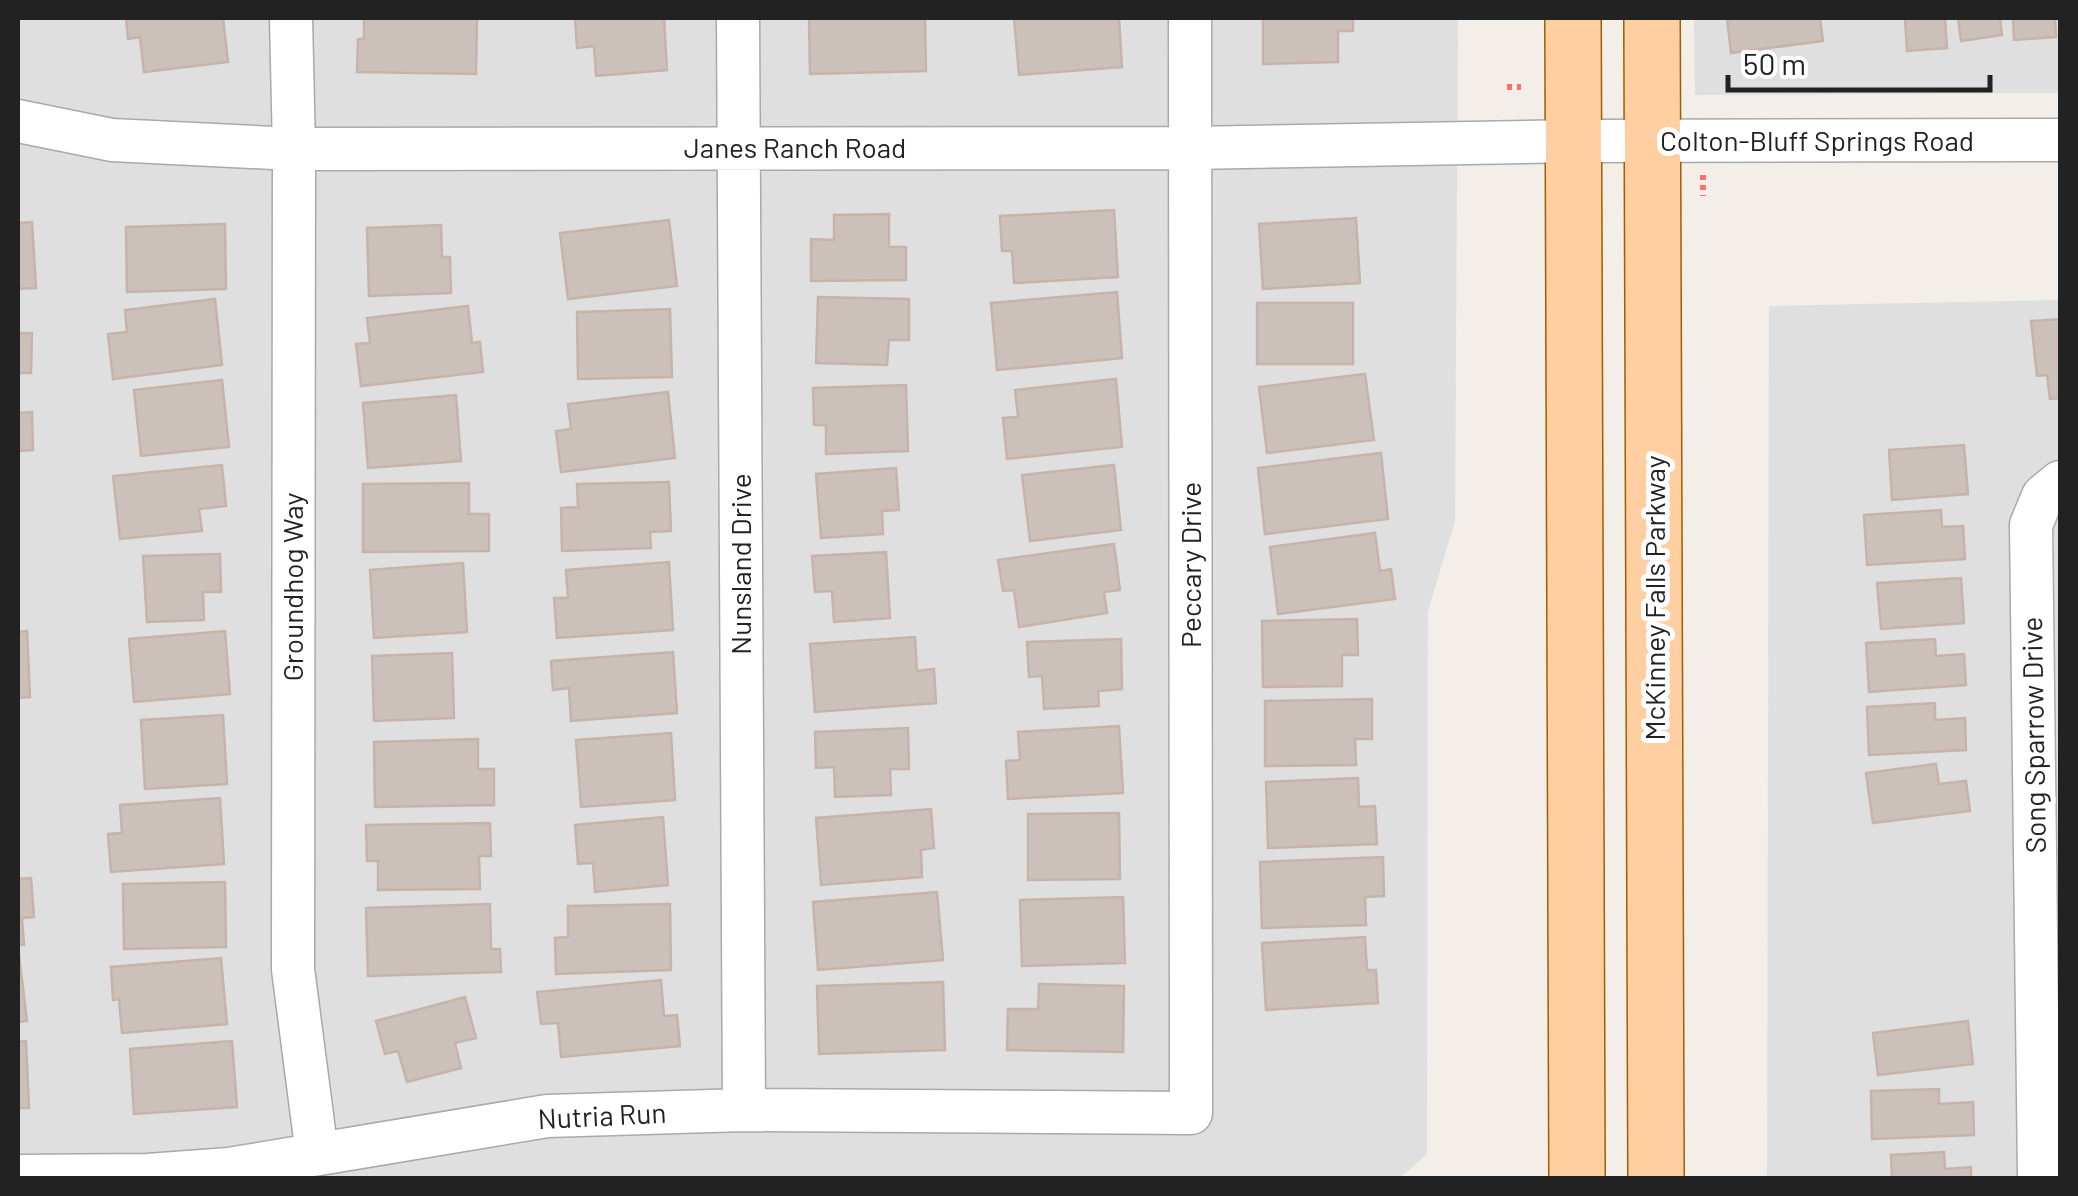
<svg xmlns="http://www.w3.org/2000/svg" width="2078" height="1196" viewBox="0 0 2078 1196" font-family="Barlow,sans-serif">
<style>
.residential{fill:#e0dfdf}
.building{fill:#ccc0ba;stroke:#c6b3a9;stroke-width:2.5}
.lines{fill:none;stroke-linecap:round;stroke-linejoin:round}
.minor-casing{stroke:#a9a9a9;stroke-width:45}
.major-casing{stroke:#a05e00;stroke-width:58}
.path{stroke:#ff706d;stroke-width:6;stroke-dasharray:5 5;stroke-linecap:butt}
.minor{stroke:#fff;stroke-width:42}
.major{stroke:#ffcfa1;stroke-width:55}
.labels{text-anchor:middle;stroke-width:10;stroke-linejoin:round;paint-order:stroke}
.street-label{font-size:28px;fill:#222;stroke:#fff}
</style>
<rect width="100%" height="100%" fill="#f3eee8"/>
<path class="residential" d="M18 18H1458L1455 521 1428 611 1427 1154 1400 1178H18Z
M1694 18H2060V93L1695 95Z
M2060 300V1178H1767L1769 306Z"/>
<path class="building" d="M126 18H223L228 62 144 72 140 37 128 39Z
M364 18H477L476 74 357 72 358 39H364Z
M575 18H664L667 70 596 76 594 46 577 48Z
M809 18H925L926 71 810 74Z
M1014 18H1119L1122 67 1019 75Z
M1263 18H1353V31H1338V62L1263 64Z
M1727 18H1820L1823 41 1731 53Z
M1905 18H1945L1947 48 1907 51Z
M1958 18H2000L2002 35 1961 41Z
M2013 18H2055L2056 37 2014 40Z
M1114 210 1118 277 1014 283 1012 251H1002L1000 216Z
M889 214V247H906V280L811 281V239L834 240V215Z
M1356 218 1360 283 1263 289 1259 224Z
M669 220 677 286 568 299 560 233Z
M32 222 36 288 18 289V223Z
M225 224 226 289 127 292 126 227Z
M441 225 442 257H450L451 293 369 296 367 228Z
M1117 292 1122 358 997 370 991 303Z
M818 297 909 299V340H889L887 365 816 363Z
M215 299 222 365 113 379 108 334 127 332 125 310Z
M1257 303H1353V364H1257Z
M468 306 472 343 480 342 483 372 361 386 356 344 370 343 367 318Z
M670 309 672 377 578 379 577 312Z
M2060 319V398L2050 399 2047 375 2037 376 2031 321Z
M18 333H32L31 373H18Z
M1365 374 1374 440 1267 453 1259 387Z
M1116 379 1122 447 1007 459 1003 418 1018 417 1015 390Z
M222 380 229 447 141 456 134 390Z
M906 385 908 451 826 454V425H814L813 388Z
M668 392 675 458 561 472 556 431 571 429 568 404Z
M456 395 461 461 368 468 363 403Z
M32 412 33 450 18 451V413Z
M1964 445 1968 494 1892 500 1889 450Z
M1381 453 1388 519 1265 534 1258 468Z
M222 465 226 506 199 509 202 531 120 539 113 476Z
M1114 465 1121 530 1030 541 1022 475Z
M896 468 899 510 882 511 883 534 821 538 816 474Z
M669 482 671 531 650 532 651 548 562 551 561 508 578 507 577 484Z
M469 483V514H489V551L363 552V484Z
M1941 510 1942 527 1963 526 1965 559 1867 565 1864 515Z
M1375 533 1380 571 1391 569 1395 599 1278 614 1270 547Z
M1114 544 1120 590 1104 592 1107 613 1019 627 1014 590 1003 591 998 560Z
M886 552 890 618 834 622 832 591 815 592 812 556Z
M220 554 221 592H203L204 620 147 622 143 556Z
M669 562 673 630 557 638 554 598H568L566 570Z
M463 563 467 632 374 638 370 570Z
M1961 578 1964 623 1881 629 1877 583Z
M1357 619 1358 655H1342V686L1263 687 1262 621Z
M27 631 30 697 18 698V632Z
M225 631 230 694 134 702 129 639Z
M915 637 917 671 934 669 936 703 815 712 810 644Z
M1121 639 1122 689 1098 691 1099 706 1044 709 1042 676 1029 677 1027 642Z
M1935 639 1936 656 1964 654 1966 685 1869 692 1866 643Z
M673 652 677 713 571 721 569 688 553 690 551 661Z
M452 653 454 718 374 721 372 656Z
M1372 699V739H1355L1356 765 1265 766V701Z
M1935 703V720L1965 718 1966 750 1869 755 1867 707Z
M223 715 227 784 145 789 141 720Z
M1119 726 1123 793 1008 799 1006 761 1020 760 1018 732Z
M908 728 909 769H890L891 795 835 797 834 767 816 768 815 732Z
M671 733 675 800 581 807 576 740Z
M478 739V769H494V805L375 807 374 742Z
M1936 764 1939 784 1966 781 1970 811 1873 823 1866 773Z
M1358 778 1359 807 1375 806 1377 844 1268 848 1266 782Z
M220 798 224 864 111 872 108 834 122 833 120 805Z
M931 809 934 848 921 850 922 877 821 885 816 818Z
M1119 813 1120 879 1028 880V814Z
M663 817 668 885 595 892 593 863 578 864 575 825Z
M490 823 491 856H479L480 889 378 890V861H367L366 825Z
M1383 857 1384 896 1365 897 1366 925 1262 928 1260 862Z
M31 878 34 917 22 918 24 945H18V879Z
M225 882 226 947 124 949 123 884Z
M937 892 943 960 818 970 813 902Z
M1123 897 1125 963 1022 966 1020 900Z
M490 904 491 949H500L501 972 368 976 366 908Z
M670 904 671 970 556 974 555 938 568 937V906Z
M1365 937 1367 970H1376L1378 1003 1266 1010 1262 943Z
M19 955 27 1021 18 1022V955Z
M221 958 227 1024 122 1033 119 999 113 1000 111 967Z
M661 980 664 1016 677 1015 680 1046 561 1057 558 1023 541 1024 537 992Z
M943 982 945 1050 819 1054 817 986Z
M1039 984 1124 986 1123 1052 1007 1050 1008 1009H1038Z
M465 997 476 1038 455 1043 461 1068 407 1082 398 1051 385 1054 376 1021Z
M1968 1021 1973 1064 1878 1075 1873 1033Z
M26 1041 29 1108H18V1042Z
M232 1041 237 1107 134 1114 130 1049Z
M1939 1089V1104L1973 1102 1974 1135 1872 1139 1871 1091Z
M1944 1152 1945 1169 1971 1167V1178H1892L1891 1155Z"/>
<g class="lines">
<defs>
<path id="minor" d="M291 18 294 149 293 969 317 1154
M738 18 744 1110
M18 121 112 140 294 149 1192 148 1574 141 2060 140
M18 1176 148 1175 229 1169 547 1116 744 1110 1191 1113 1190 18
M2039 1178 2031 525 2043 496 2060 482"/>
<path id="major" d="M1573 18 1577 1178
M1652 18 1656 1178"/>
</defs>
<use href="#minor" class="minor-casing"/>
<use href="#major" class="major-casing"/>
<path class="path" d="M1507 87H1521
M1703 175V196"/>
<use href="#minor" class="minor"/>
<use href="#major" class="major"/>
</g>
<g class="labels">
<g class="street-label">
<text x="1817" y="151">Colton-Bluff Springs Road</text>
<text x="795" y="158">Janes Ranch Road</text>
<text transform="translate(741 564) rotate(-90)" y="10">Nunsland Drive</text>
<text transform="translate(1191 565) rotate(-90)" y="10">Peccary Drive</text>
<text transform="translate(293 587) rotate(-90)" y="10">Groundhog Way</text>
<text transform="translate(1655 598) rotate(-90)" y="10">McKinney Falls Parkway</text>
<text transform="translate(2034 735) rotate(-91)" y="10">Song Sparrow Drive</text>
<text transform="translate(602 1116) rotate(-3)" y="10">Nutria Run</text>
</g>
</g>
<rect width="2078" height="1196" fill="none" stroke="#222222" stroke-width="40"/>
<path d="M1728 75v15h262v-15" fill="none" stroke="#222222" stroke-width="5"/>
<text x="1743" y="75" font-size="30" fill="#222222" stroke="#ffffff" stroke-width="8" paint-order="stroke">50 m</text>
</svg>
